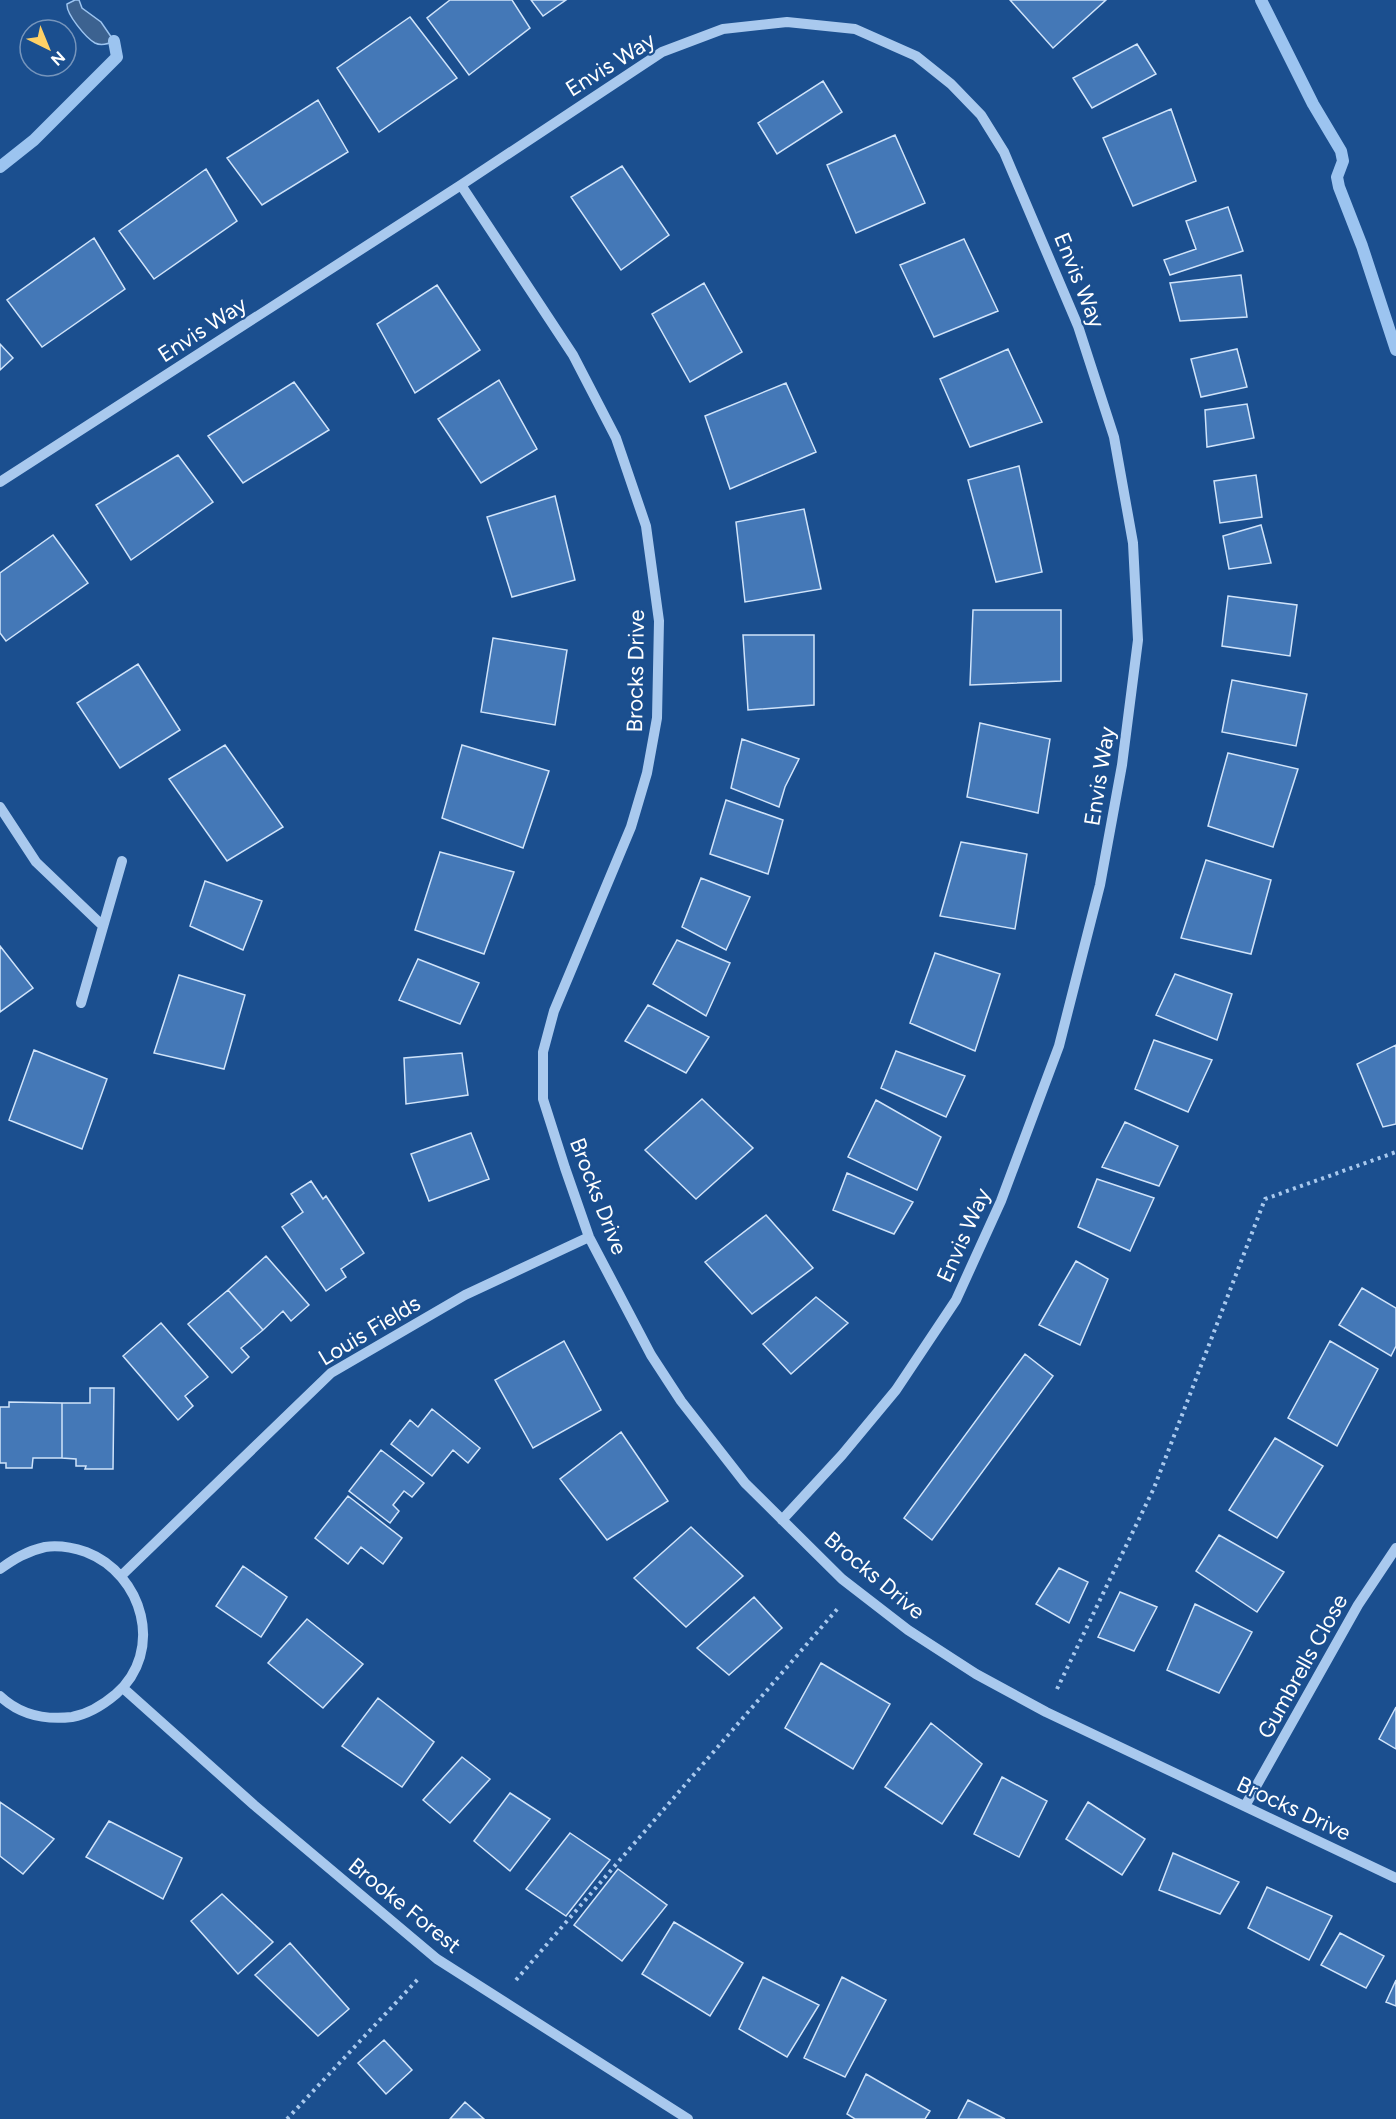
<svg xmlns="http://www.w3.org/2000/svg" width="1396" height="2119" viewBox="0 0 1396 2119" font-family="Figtree,sans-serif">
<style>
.water{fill:#3c6290;stroke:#9cc4f0;stroke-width:1.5}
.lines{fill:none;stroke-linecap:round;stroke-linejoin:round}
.stream{stroke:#9cc4f0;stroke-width:12}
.building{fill:#4478b7;stroke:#cfe3fa;stroke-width:1.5}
.path{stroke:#a9c9ee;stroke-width:4;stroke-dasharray:3 4.5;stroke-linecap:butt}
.minor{stroke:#a9c9ee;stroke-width:10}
.labels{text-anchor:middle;stroke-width:4.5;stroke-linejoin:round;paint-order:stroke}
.street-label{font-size:22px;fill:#fff;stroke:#1b4f8f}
</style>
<rect width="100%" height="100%" fill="#1b4f8f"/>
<path class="water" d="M75 0H79L82 8 101 22 114 41C108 44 101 46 95 43 86 38 66 14 67 4Z"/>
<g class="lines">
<path class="stream" d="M1261 0 1313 104 1341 151 1343 161 1337 177 1339 187 1362 246 1396 350
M0 167 34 140 117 57 114 41"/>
</g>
<path class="building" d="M450 0H512L530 28 469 75 427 18Z
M531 0H566L543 16Z
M1010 0H1106L1053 48Z
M410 17 457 78 379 132 337 68Z
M1137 44 1156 74 1092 108 1073 78Z
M823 81 842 112 777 154 758 123Z
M318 100 348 152 262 205 227 158Z
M1171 109 1196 181 1133 206 1103 138Z
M895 135 925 203 856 233 827 165Z
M622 166 669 235 621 270 571 197Z
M206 169 237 221 154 279 119 231Z
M1228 207 1243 251 1170 275 1164 260 1196 249 1186 221Z
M94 238 125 289 42 347 7 300Z
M964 239 998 311 934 337 900 265Z
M1241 275 1247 317 1180 321 1170 283Z
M704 283 742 352 690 382 652 314Z
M437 285 480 350 415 393 377 324Z
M0 344 13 358 0 370Z
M1008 349 1042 422 970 447 940 379Z
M1237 349 1247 387 1201 397 1191 359Z
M499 380 537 449 481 483 438 419Z
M294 382 329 430 243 483 208 436Z
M786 383 816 452 730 489 705 416Z
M1247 404 1254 438 1207 447 1205 410Z
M178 455 213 502 131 560 96 505Z
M1019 466 1042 572 996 582 968 480Z
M1256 475 1262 517 1220 523 1214 481Z
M555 496 575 580 512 597 487 517Z
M804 509 821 589 745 602 736 522Z
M1261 525 1271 563 1229 569 1223 536Z
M53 535 88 583 6 641 0 633V573Z
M1228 596 1297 605 1290 656 1222 646Z
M973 610H1061V681L970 685Z
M743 635H814V705L748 710Z
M493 638 567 650 555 725 481 712Z
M138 664 180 730 120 768 77 703Z
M1232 680 1307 694 1296 746 1222 732Z
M980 723 1050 739 1038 813 967 797Z
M742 739 799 759 785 787 779 807 731 788Z
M225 745 283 827 227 861 169 779Z
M462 745 549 771 523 848 442 818Z
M1228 753 1298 769 1273 847 1208 826Z
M726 800 783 820 768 874 710 854Z
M961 842 1027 854 1015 929 940 916Z
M440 852 514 872 484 954 415 930Z
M1206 860 1271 880 1251 954 1181 938Z
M701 878 750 897 726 950 682 927Z
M205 881 262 901 243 950 190 926Z
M677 940 730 963 706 1016 653 984Z
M0 946 33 988 0 1012Z
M935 953 1000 974 975 1051 910 1023Z
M418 959 479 983 460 1024 399 1000Z
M1175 974 1232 994 1217 1040 1156 1015Z
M179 975 245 995 224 1069 154 1053Z
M648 1005 709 1037 686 1073 625 1041Z
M1154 1040 1212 1060 1188 1112 1135 1089Z
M1396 1045V1124L1383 1127 1357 1064Z
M34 1050 107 1079 82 1149 9 1120Z
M896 1051 965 1076 946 1117 881 1088Z
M462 1053 468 1095 406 1104 404 1058Z
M702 1099 753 1148 696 1199 645 1150Z
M876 1100 941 1137 917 1190 848 1157Z
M1125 1122 1178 1146 1159 1186 1102 1167Z
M471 1133 489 1179 429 1201 411 1154Z
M847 1173 913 1202 894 1234 833 1210Z
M1097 1179 1154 1198 1130 1251 1078 1227Z
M311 1181 323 1199 326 1196 364 1253 341 1269 346 1277 326 1291 282 1227 303 1212 291 1194Z
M766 1215 813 1268 752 1314 705 1262Z
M266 1256 309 1305 291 1321 283 1311 263 1330 228 1290Z
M1076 1261 1108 1279 1080 1345 1039 1325Z
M1362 1288 1396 1308V1346L1391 1356 1339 1325Z
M228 1290 263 1330 241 1348 249 1357 232 1373 188 1324Z
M816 1297 848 1323 791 1374 763 1344Z
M161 1323 208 1377 185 1396 193 1406 178 1420 123 1356Z
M564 1341 601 1410 533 1448 495 1380Z
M1330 1341 1378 1369 1337 1446 1288 1418Z
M1025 1354 1053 1376 932 1540 904 1518Z
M90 1388H114L113 1469H85L86 1466H76V1459L62 1458V1403H90Z
M9 1402 62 1403V1458H33L32 1468H6V1463H0V1407H9Z
M432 1409 480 1448 468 1463 453 1450 432 1476 391 1444 410 1420 418 1427Z
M621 1432 668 1501 607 1540 560 1479Z
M1275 1438 1323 1466 1277 1538 1229 1510Z
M381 1450 424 1483 412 1497 404 1491 393 1505 399 1511 390 1523 349 1491Z
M348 1496 402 1538 383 1564 361 1547 348 1564 315 1538Z
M691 1527 743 1576 686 1627 634 1578Z
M1219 1535 1284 1572 1257 1612 1196 1571Z
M243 1566 287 1597 261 1637 216 1606Z
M1059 1568 1088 1582 1069 1623 1036 1604Z
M1120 1592 1157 1607 1134 1651 1098 1637Z
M754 1597 782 1628 729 1675 697 1648Z
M1195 1604 1252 1632 1219 1693 1167 1670Z
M307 1619 363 1664 323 1708 268 1663Z
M821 1663 890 1704 853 1769 785 1728Z
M378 1698 434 1742 402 1787 342 1746Z
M1396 1707V1749L1379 1739Z
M931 1723 982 1764 942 1824 885 1787Z
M462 1757 490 1779 450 1823 423 1800Z
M1002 1777 1047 1801 1019 1857 974 1834Z
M510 1793 550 1819 510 1871 474 1841Z
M0 1802 54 1839 23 1874 0 1856Z
M1088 1802 1145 1839 1122 1875 1066 1839Z
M109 1821 182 1858 163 1899 86 1857Z
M570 1833 610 1860 566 1916 526 1889Z
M1173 1853 1239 1882 1220 1914 1159 1890Z
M618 1869 667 1905 622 1961 574 1925Z
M1267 1887 1332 1916 1309 1960 1248 1928Z
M222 1894 273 1942 238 1974 191 1921Z
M674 1922 743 1963 710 2016 642 1974Z
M1340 1933 1384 1956 1366 1988 1321 1965Z
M290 1943 349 2009 318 2036 255 1975Z
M763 1977 819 2005 787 2057 739 2029Z
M842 1977 886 2000 845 2077 804 2058Z
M1396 1980V2006L1386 2002Z
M384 2040 412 2070 386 2094 358 2063Z
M866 2074 930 2111 925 2119H855L847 2114Z
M968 2100 1005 2119H958Z
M465 2102 484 2119H450Z"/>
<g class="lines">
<path class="path" d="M1057 1689 1154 1488 1265 1199 1396 1152
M516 1980 839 1607
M287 2119 420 1977"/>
<path class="minor" d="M461 185 573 355 616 438 646 526 659 621 657 718 647 773 631 827 554 1011 543 1052V1099L565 1168 589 1237 651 1355 681 1401 745 1483 842 1579 908 1630 976 1674 1046 1712 1396 1878
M0 482 461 185 662 52 723 29 787 22 855 29 916 56 951 84 981 115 1004 152 1078 326 1114 437 1133 543 1138 640 1122 765 1100 885 1059 1046 1001 1201 956 1300 896 1390 842 1455 782 1520
M0 807 36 862 103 926
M81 1003 122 861
M0 1569C14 1559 27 1551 45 1547 58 1545 74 1548 86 1552 143 1574 165 1651 116 1694 103 1705 89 1714 72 1717 46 1720 20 1715 0 1696
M122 1575 331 1373 465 1295 589 1237
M123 1688 254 1805 437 1959 688 2119
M1245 1806 1358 1605 1396 1548"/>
</g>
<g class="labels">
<g class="street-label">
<text transform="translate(610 64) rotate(-32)" y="8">Envis Way</text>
<text transform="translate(1080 280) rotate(68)" y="8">Envis Way</text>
<text transform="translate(202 329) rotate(-33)" y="8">Envis Way</text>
<text transform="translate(635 671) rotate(-89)" y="8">Brocks Drive</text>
<text transform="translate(1099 776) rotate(-81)" y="8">Envis Way</text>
<text transform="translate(599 1196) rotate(69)" y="8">Brocks Drive</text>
<text transform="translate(963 1235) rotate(-66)" y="8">Envis Way</text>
<text transform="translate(369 1330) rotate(-31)" y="8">Louis Fields</text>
<text transform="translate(875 1575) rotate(40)" y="8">Brocks Drive</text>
<text transform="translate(1302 1666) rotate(-61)" y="8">Gumbrells Close</text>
<text transform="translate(1294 1808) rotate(25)" y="8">Brocks Drive</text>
<text transform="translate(405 1905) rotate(39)" y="8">Brooke Forest</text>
</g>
</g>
<g transform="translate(48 48) rotate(137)"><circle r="28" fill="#1b4f8f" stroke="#7695bc" stroke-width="1.5"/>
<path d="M0-4.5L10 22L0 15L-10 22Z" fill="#ffd166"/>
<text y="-9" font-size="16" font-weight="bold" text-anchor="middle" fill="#ffffff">N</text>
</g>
</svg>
